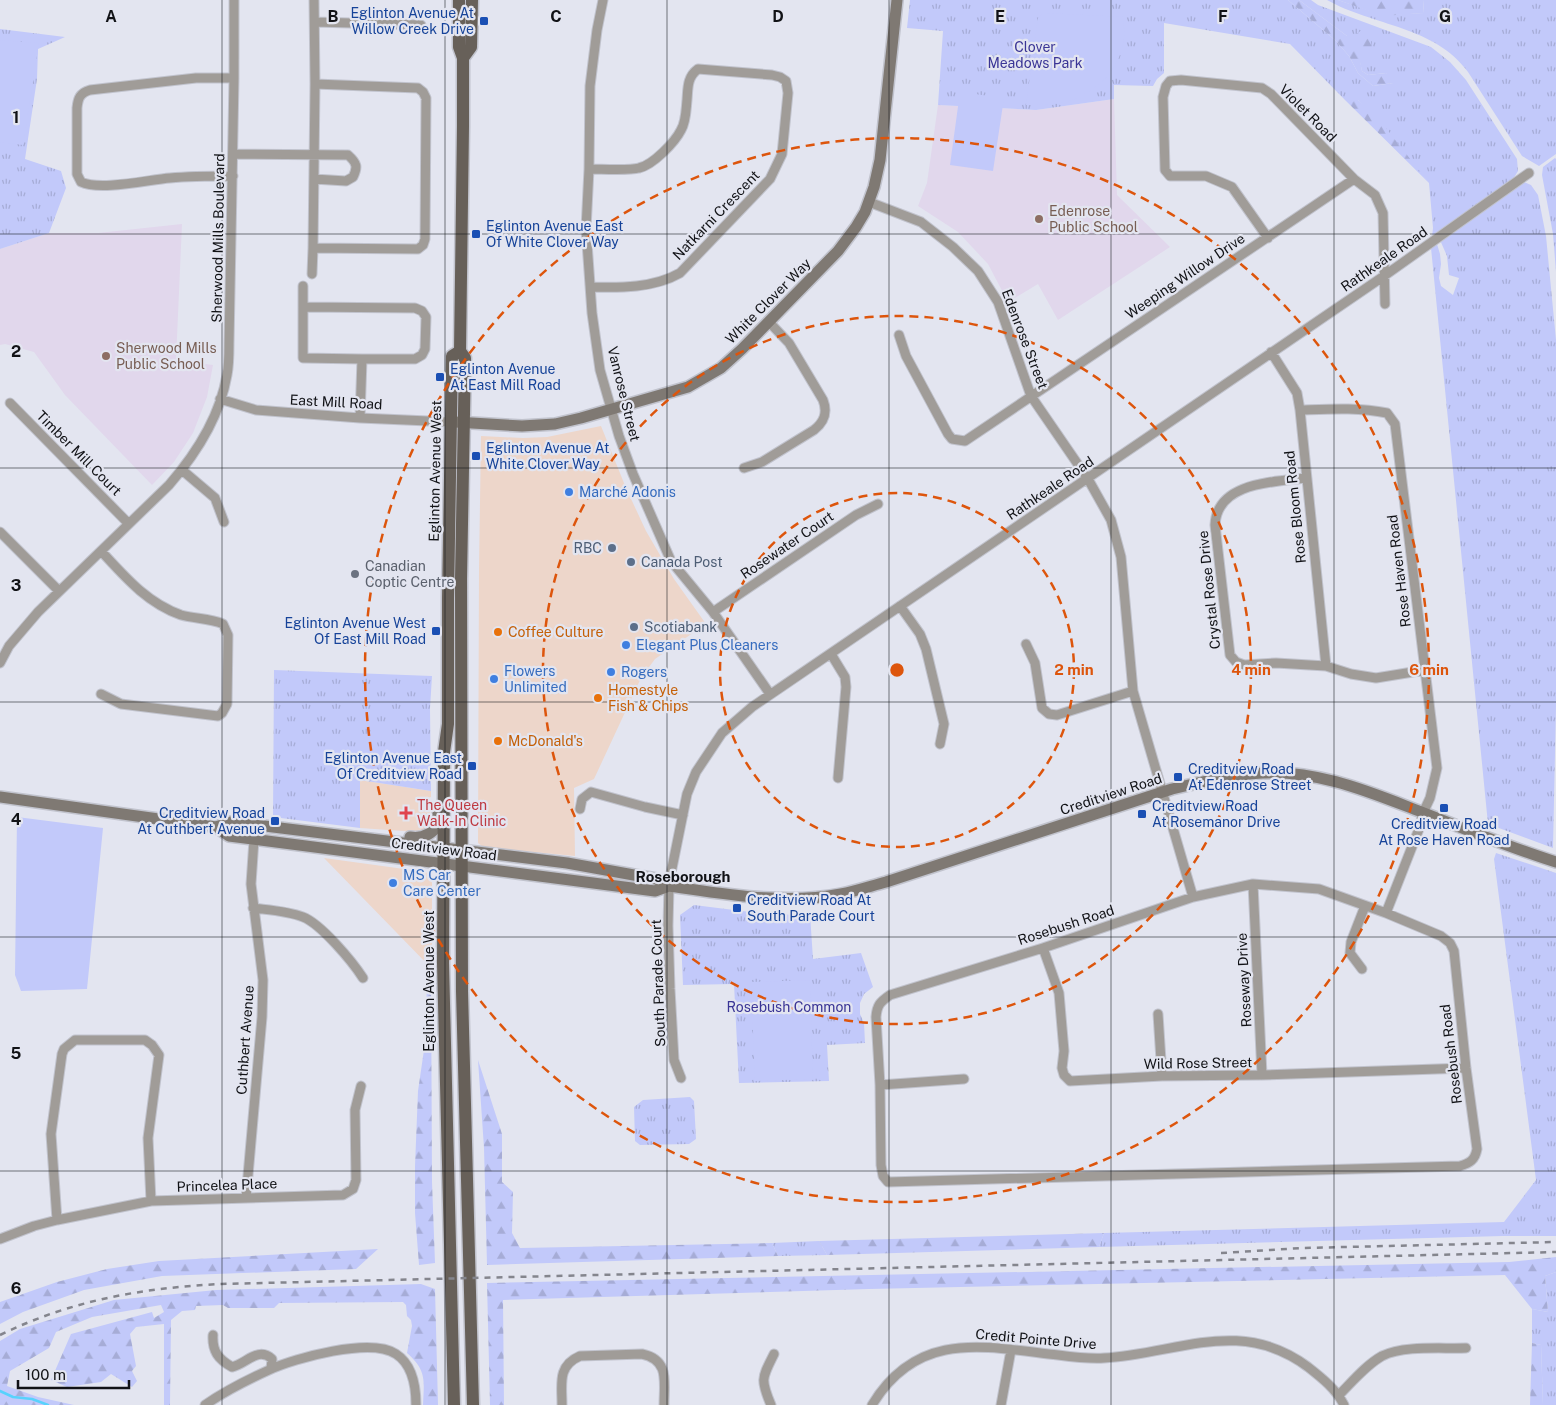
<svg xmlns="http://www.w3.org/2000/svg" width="1556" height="1405" viewBox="0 0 1556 1405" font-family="'Public Sans',sans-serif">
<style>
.commercial{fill:#edd6ca}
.education{fill:#e1d7ec}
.grass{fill:url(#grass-tufts)}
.forest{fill:url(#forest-firs)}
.pitch{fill:#c2c9fa}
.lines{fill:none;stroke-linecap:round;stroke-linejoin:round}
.stream{stroke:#58d2fd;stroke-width:2.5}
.street-casing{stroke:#c1c3cd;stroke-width:11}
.secondary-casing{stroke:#c1c3cd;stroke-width:14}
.primary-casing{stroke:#c1c3cd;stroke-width:15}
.street{stroke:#a09c98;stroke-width:9}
.secondary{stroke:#7f7973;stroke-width:11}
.primary{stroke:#676059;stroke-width:12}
.rail{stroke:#84858d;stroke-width:2.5;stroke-dasharray:6 6;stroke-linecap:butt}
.grid{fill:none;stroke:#111216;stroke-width:1;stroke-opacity:0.55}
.ring{fill:none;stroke:#dd550c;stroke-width:2.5;stroke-dasharray:9 6}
.transit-dot{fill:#1a4fb4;stroke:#e3e5f0;stroke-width:2}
.education-dot{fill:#8d6e63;stroke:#e3e5f0;stroke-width:2}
.shop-dot{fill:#3f7fe0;stroke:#e3e5f0;stroke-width:2}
.service-dot{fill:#5c6f8a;stroke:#e3e5f0;stroke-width:2}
.worship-dot{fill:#6b7280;stroke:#e3e5f0;stroke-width:2}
.food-dot{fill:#e8710a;stroke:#e3e5f0;stroke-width:2}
.health-dot{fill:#e0444e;stroke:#e3e5f0;stroke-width:2}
.labels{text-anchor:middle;stroke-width:4.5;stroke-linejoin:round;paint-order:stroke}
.transit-label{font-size:14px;fill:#164399;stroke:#e3e5f0;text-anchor:start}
.park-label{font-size:14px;fill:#3a3596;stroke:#e3e5f0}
.street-label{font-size:14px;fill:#111216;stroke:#e3e5f0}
.education-label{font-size:14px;fill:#785e54;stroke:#e3e5f0;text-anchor:start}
.shop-label{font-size:14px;fill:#366cbe;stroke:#e3e5f0;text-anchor:start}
.service-label{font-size:14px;fill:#4e5e75;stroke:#e3e5f0;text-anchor:start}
.worship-label{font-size:14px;fill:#5b616d;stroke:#e3e5f0;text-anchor:start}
.food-label{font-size:14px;fill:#c56008;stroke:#e3e5f0;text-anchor:start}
.health-label{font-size:14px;fill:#be3a42;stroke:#e3e5f0;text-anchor:start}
.neighbourhood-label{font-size:15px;font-weight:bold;fill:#111216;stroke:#e3e5f0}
.grid-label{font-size:16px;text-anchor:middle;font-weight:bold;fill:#111216;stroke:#e3e5f0;stroke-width:4.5;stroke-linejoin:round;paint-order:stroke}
.centre{fill:#dd550c;stroke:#e3e5f0;stroke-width:2.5}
.ring-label{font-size:15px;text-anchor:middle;font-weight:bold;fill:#dd550c;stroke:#e3e5f0;stroke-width:4.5;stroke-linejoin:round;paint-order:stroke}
</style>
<defs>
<pattern id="grass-tufts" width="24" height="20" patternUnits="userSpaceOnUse" patternTransform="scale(1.25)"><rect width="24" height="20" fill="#c2c9fa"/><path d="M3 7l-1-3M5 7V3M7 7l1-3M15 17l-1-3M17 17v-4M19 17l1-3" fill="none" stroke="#a6acd6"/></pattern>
<pattern id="forest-firs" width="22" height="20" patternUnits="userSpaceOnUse" patternTransform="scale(1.25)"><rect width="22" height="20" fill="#c2c9fa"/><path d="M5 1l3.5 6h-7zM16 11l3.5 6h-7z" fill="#a6acd6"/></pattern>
</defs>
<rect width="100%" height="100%" fill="#e3e5f0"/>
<path class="commercial" d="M601 426 626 488 646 531 674 579 706 624 655 659 641 678 594 779 574 788 575 856 483 847 478 843 479 569 481 436 523 438 547 437Z
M360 780 431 791V797L428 798 427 808H431L429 825 424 830 417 832 360 828Z
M324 858 426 872 432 881V969Z"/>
<path class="education" d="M1114 99 1117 195 1170 247 1058 320 1038 284 1008 302 988 264 958 232 918 206 927 183 938 105 1036 110Z
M182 224 176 360 213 365 207 397 193 433 174 462 152 485 65 395 34 352 5 344 0 345V249L49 233H98Z"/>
<path class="grass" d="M910 0H1288L1336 41 1349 56 1358 73 1373 86 1393 83 1386 73 1368 75 1362 71 1354 36H1347L1299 0H1311L1318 5 1431 47 1450 62 1466 80 1517 159 1518 171 1510 184 1432 237 1433 228 1429 183 1358 100H1345L1290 44 1164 23V73L1157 79 1153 86 1114 85V99L1036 110 938 105 943 31 907 28Z
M1327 0H1338L1383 15 1423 13 1424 0H1556V154L1539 166 1522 156 1468 72C1435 26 1373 26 1327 0Z
M0 29 65 37 38 49 37 79 25 159 61 171 66 188 49 233 0 249Z
M1555 158 1556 159V272L1553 234 1542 175 1543 167Z
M1524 182 1531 185 1538 195 1546 236 1556 340V706L1553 848 1488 824 1431 248 1437 244 1440 254 1441 264 1439 278 1441 286 1453 295 1459 278 1449 275 1447 256 1440 240Z
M274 670 432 676 430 708 431 791 360 780V828L273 817Z
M1496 853 1556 873V1236H1503L1099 1247 1104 1233 1504 1222 1536 1180 1494 859Z
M694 905 773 915 810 914 813 959 861 953 873 987 864 994 860 1003V1014L864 1023 865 1043 827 1045 829 1081 739 1083 734 984 683 985 680 915Z
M690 1097 694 1101 696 1139 689 1144 640 1145 635 1141 634 1107 643 1100Z
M819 1241 827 1255 778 1256 772 1243Z
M1556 1272V1405H1543L1541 1345 1532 1343V1309L1548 1312 1545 1276Z"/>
<path class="forest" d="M1288 0H1299L1347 36H1354L1363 29 1369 31 1373 53 1360 60 1362 71 1368 75 1386 73 1396 79 1393 83 1373 86 1358 73 1349 56 1336 41Z
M1338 0H1424L1423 13 1383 16Z
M1345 100H1358L1382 123 1429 183Z
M427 968 431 969 432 1182 435 1263 419 1265 415 1213V1166L418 1091 426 1036Z
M478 1060 502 1134V1182L513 1192 512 1233 520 1248 772 1243 778 1256 487 1265 484 1148Z
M1104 1233 1099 1247 827 1255 819 1241Z
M378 1249 356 1269 162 1276 84 1290 23 1312 0 1324V1302L57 1282 107 1269 159 1261Z
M1556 1257V1272L1545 1276 1548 1312 1532 1309 1505 1275 869 1289 503 1300 504 1405H490L487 1283 1509 1262Z
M421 1284 435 1289 438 1405H423C424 1380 427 1371 407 1353L412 1326 411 1320 407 1316 406 1305 403 1302 279 1303 274 1308H228L223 1305 196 1306 195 1310 182 1311 171 1320 170 1405H164V1324L136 1327 130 1334 136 1366 132 1371 137 1381 132 1387 111 1374 101 1382 67 1387 51 1380 71 1334 152 1312 154 1318 164 1312 161 1305 92 1317 56 1332 49 1348 10 1371 7 1386 38 1397 74 1405H0V1341L20 1329 114 1300 216 1290Z
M1532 1343 1541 1345 1543 1405H1530Z"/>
<path class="pitch" d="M1043 13 1123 17C1123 23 1125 30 1124 37 1122 67 1097 92 1069 101 1055 105 1040 105 1026 105L1038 18Z
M0 40 39 43 23 145 0 142Z
M960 92 1004 98 993 171 950 165Z
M17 817 103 828 87 989 21 991 15 975Z
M810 980 813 1079 755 1081 751 982Z"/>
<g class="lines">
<path class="stream" d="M0 1391 13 1397 32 1399 48 1405"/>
<defs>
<path id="street" d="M314 0 315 84
M603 0 597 30 590 86 589 169 586 229 592 313 600 370 619 436 633 474 671 561 713 612 770 694
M315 22 421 25
M315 84 418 88 423 92 426 98 425 239 423 245 418 249 313 248Z
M233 154 348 155C357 163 358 167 353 177L346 181 314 179
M589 169C602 169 628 171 639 168 653 165 675 142 681 130 686 122 686 110 687 100 688 88 687 77 698 69L772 75 780 77 786 81 788 93 782 154 770 179 680 273C654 288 620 288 591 287
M233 176C212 176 191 176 170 178 147 180 100 191 81 182L77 174V108C78 98 80 93 90 90L196 78H234
M869 202 921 222 953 247 978 271 998 302 1031 396 1088 479 1111 520 1121 557 1133 691 1193 897
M1268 238 1232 187 1206 176H1170L1165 170 1163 97 1166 86 1170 81 1181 80 1262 88 1271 94 1354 179 1375 195 1383 213 1385 304
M312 274 313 248
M303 286V358L362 359
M303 307 415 308 422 311 426 317 425 349 422 355 415 359H362L360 418
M899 335 906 356 948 434 952 439 965 441 1354 179
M1271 352 1297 393 1300 410 1326 666
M220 399 256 410 360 418 451 422
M10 403 128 523
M1300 410C1329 409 1358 407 1387 413L1395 424 1437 768 1430 798 1423 813 1419 829 1386 913
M744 468 762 462 814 430C824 422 828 413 823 400L789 343 769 322
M182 470 215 498 224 522
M1306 478C1274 482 1217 482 1215 525L1230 655 1236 662 1244 665 1276 663 1326 666 1351 674 1376 678 1425 670
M0 532 59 591
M101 551C125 577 147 603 181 615 195 619 210 618 223 624L228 635 227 704 222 713 218 716 121 704 101 694
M900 606 920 634 926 649 944 724 940 744
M713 612 856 515 878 504
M1026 644 1035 663 1042 708 1049 714 1057 715 1133 691
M831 654 845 677 846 687 838 778
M0 663 9 646 38 612 169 485C196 454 220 416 227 375 229 365 229 354 229 344L234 78V0
M580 809 582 799 591 792 645 807 683 815
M1253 884 1319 889 1386 913 1441 936 1450 943 1454 951 1466 1068 1477 1149C1475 1160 1470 1163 1460 1166L888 1182 883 1176 881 1165 880 1085 876 1017C877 1005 880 1002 890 995L1043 948 1193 897Z
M1253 884 1262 1075
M253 908C269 910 288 911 303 917 321 924 352 961 363 978
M1043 948 1059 993 1064 1051 1062 1068 1064 1075 1070 1081 1162 1076 1262 1075 1466 1068
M1362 969 1350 953 1351 942 1365 906
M1158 1014 1162 1076
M681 1078 674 1060 670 989 668 926 669 886 671 873 687 794 696 772 722 733 752 707 1384 276 1529 173
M880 1085 964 1079
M246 1198 262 1017 263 980 251 884 255 825
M57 1220 51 1134 62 1054 64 1049 75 1040H145L152 1045 159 1055 148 1138 151 1201
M0 1239 34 1226 57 1220 151 1201 343 1195 353 1189 356 1180 355 1110 361 1086
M213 1335C212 1351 218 1359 232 1367 246 1364 258 1346 272 1359L271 1369
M1339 1395C1352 1382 1366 1365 1382 1356 1404 1345 1442 1349 1466 1348
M205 1405C225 1391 247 1380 269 1370 295 1358 371 1337 396 1354 413 1365 416 1386 416 1405
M562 1405C562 1384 557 1366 580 1356L642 1354C670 1360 664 1382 664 1405
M771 1405C760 1379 762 1378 774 1354
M872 1405C918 1329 985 1347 1058 1355 1073 1357 1089 1359 1104 1358 1177 1354 1240 1316 1308 1367 1322 1378 1336 1389 1344 1405
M1001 1405 1011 1350"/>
<path id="secondary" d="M455 422 522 426 555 424 581 418 688 387 721 368 742 349 838 251 856 227 865 212 874 187 880 160 897 0
M0 797 216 827 231 822 567 863 656 879 669 886C725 894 784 905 841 894 856 891 871 886 886 882L1172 789C1201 782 1231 775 1262 773 1312 770 1360 788 1406 806 1456 825 1505 846 1556 862
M216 827 229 836 655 891 669 886
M410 837C422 839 431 835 438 825V812"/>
<path id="primary" d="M459 0V47L463 58V126L460 351 465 358 461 579 462 991 473 1405
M463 58 471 47 472 0
M454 1405 443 963 444 752 448 724V598L452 356 460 351"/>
</defs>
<use href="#street" class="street-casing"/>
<use href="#secondary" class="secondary-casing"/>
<use href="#primary" class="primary-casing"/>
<use href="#street" class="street"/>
<use href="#secondary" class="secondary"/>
<use href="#primary" class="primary"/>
<path class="rail" d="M1221 1253 1303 1248 1556 1242
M0 1335C72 1300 142 1288 221 1284L1556 1252"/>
</g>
<path class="grid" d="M222 0V1405M445 0V1405M667 0V1405M889 0V1405M1111 0V1405M1334 0V1405M0 234H1556M0 468H1556M0 702H1556M0 937H1556M0 1171H1556"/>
<g class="ring">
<circle cx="897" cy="670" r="177"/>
<circle cx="897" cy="670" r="354"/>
<circle cx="897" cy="670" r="532"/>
</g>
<g class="transit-dot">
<rect x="479" y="16" width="10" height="10" rx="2.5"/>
<rect x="471" y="229" width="10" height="10" rx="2.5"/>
<rect x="435" y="372" width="10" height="10" rx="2.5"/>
<rect x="471" y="451" width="10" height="10" rx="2.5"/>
<rect x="431" y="626" width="10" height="10" rx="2.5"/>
<rect x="467" y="761" width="10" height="10" rx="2.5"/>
<rect x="1173" y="772" width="10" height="10" rx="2.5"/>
<rect x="1439" y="803" width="10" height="10" rx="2.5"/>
<rect x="1137" y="809" width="10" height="10" rx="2.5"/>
<rect x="270" y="816" width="10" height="10" rx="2.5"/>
<rect x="732" y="903" width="10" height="10" rx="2.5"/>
</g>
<g class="education-dot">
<circle cx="1039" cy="219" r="5"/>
<circle cx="106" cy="356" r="5"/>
</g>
<g class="shop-dot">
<circle cx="569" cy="492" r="5"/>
<circle cx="626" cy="645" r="5"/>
<circle cx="611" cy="672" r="5"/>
<circle cx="494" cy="679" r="5"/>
<circle cx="393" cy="883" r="5"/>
</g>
<g class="service-dot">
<circle cx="612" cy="548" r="5"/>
<circle cx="631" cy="562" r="5"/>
<circle cx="634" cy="627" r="5"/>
</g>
<circle class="worship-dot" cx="355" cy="574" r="5"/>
<g class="food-dot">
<circle cx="498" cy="632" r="5"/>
<circle cx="598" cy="698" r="5"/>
<circle cx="498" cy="741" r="5"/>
</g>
<path class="health-dot" d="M403.5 805.5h5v5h5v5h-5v5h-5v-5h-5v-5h5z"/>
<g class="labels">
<g class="transit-label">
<text x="474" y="18" text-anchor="end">Eglinton Avenue At<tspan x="474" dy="16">Willow Creek Drive</tspan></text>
<text x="486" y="231">Eglinton Avenue East<tspan x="486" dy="16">Of White Clover Way</tspan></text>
<text x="450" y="374">Eglinton Avenue<tspan x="450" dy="16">At East Mill Road</tspan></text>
<text x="486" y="453">Eglinton Avenue At<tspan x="486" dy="16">White Clover Way</tspan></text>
<text x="426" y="628" text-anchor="end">Eglinton Avenue West<tspan x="426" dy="16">Of East Mill Road</tspan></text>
<text x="462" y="763" text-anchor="end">Eglinton Avenue East<tspan x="462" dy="16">Of Creditview Road</tspan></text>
<text x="1188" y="774">Creditview Road<tspan x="1188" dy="16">At Edenrose Street</tspan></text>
<text x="1152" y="811">Creditview Road<tspan x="1152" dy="16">At Rosemanor Drive</tspan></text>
<text x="265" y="818" text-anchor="end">Creditview Road<tspan x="265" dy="16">At Cuthbert Avenue</tspan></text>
<text x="1444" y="829" text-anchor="middle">Creditview Road<tspan x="1444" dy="16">At Rose Haven Road</tspan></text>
<text x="747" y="905">Creditview Road At<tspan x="747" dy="16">South Parade Court</tspan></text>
</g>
<g class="park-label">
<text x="1035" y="52">Clover<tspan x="1035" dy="16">Meadows Park</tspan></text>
<text x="789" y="1012">Rosebush Common</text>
</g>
<g class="street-label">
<text transform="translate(1308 113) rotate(45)" y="5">Violet Road</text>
<text transform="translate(716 215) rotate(-46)" y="5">Natkarni Crescent</text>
<text transform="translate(218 238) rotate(-89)" y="5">Sherwood Mills Boulevard</text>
<text transform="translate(1384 259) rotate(-35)" y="5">Rathkeale Road</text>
<text transform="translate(1185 276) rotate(-34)" y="5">Weeping Willow Drive</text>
<text transform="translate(768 301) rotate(-45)" y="5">White Clover Way</text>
<text transform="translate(1025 339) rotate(69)" y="5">Edenrose Street</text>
<text transform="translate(624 394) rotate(76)" y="5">Vanrose Street</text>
<text transform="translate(336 402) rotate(3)" y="5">East Mill Road</text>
<text transform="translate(79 453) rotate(45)" y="5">Timber Mill Court</text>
<text transform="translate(435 471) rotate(-89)" y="5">Eglinton Avenue West</text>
<text transform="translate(1050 488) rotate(-34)" y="5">Rathkeale Road</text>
<text transform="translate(1295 507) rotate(-96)" y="5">Rose Bloom Road</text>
<text transform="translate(787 545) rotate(-34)" y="5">Rosewater Court</text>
<text transform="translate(1399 571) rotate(-97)" y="5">Rose Haven Road</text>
<text transform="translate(1209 590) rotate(-96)" y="5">Crystal Rose Drive</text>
<text transform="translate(1111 794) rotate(-18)" y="5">Creditview Road</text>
<text transform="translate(444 849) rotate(7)" y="5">Creditview Road</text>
<text transform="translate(1066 925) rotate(-18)" y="5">Rosebush Road</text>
<text transform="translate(1244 980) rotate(-93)" y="5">Roseway Drive</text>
<text transform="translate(429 981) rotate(-90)" y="5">Eglinton Avenue West</text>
<text transform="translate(658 983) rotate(-92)" y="5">South Parade Court</text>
<text transform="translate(245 1040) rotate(-86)" y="5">Cuthbert Avenue</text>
<text transform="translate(1451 1054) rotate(-97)" y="5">Rosebush Road</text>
<text transform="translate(1198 1063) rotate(-1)" y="5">Wild Rose Street</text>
<text transform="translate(227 1185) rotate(-2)" y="5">Princelea Place</text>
<text transform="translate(1036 1339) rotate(5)" y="5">Credit Pointe Drive</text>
</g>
<g class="education-label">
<text x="1049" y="216">Edenrose<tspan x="1049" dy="16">Public School</tspan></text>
<text x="116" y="353">Sherwood Mills<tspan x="116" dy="16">Public School</tspan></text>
</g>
<g class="shop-label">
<text x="579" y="497">Marché Adonis</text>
<text x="636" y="650">Elegant Plus Cleaners</text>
<text x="504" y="676">Flowers<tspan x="504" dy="16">Unlimited</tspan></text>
<text x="621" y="677">Rogers</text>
<text x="403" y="880">MS Car<tspan x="403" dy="16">Care Center</tspan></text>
</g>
<g class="service-label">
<text x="602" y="553" text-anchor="end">RBC</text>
<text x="641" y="567">Canada Post</text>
<text x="644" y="632">Scotiabank</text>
</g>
<g class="worship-label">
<text x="365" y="571">Canadian<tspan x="365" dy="16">Coptic Centre</tspan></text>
</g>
<g class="food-label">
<text x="508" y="637">Coffee Culture</text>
<text x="608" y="695">Homestyle<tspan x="608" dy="16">Fish &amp; Chips</tspan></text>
<text x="508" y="746">McDonald's</text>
</g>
<g class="health-label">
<text x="417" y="810">The Queen<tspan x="417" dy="16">Walk-In Clinic</tspan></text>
</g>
<g class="neighbourhood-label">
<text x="683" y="882">Roseborough</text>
</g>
</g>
<g class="grid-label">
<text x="111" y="22">A</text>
<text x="333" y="22">B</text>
<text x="556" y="22">C</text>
<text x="778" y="22">D</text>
<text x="1000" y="22">E</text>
<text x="1223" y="22">F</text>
<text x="1445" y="22">G</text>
<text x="16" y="123">1</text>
<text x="16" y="357">2</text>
<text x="16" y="591">3</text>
<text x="16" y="825">4</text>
<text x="16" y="1059">5</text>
<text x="16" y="1294">6</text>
</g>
<circle cx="897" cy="670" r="8" class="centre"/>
<g class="ring-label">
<text x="1074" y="675">2 min</text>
<text x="1251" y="675">4 min</text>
<text x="1429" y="675">6 min</text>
</g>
<path d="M18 1380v8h111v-8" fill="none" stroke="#111216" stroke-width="2.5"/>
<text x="25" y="1380" font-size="15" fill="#111216" stroke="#e3e5f0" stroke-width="4" paint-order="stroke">100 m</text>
</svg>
